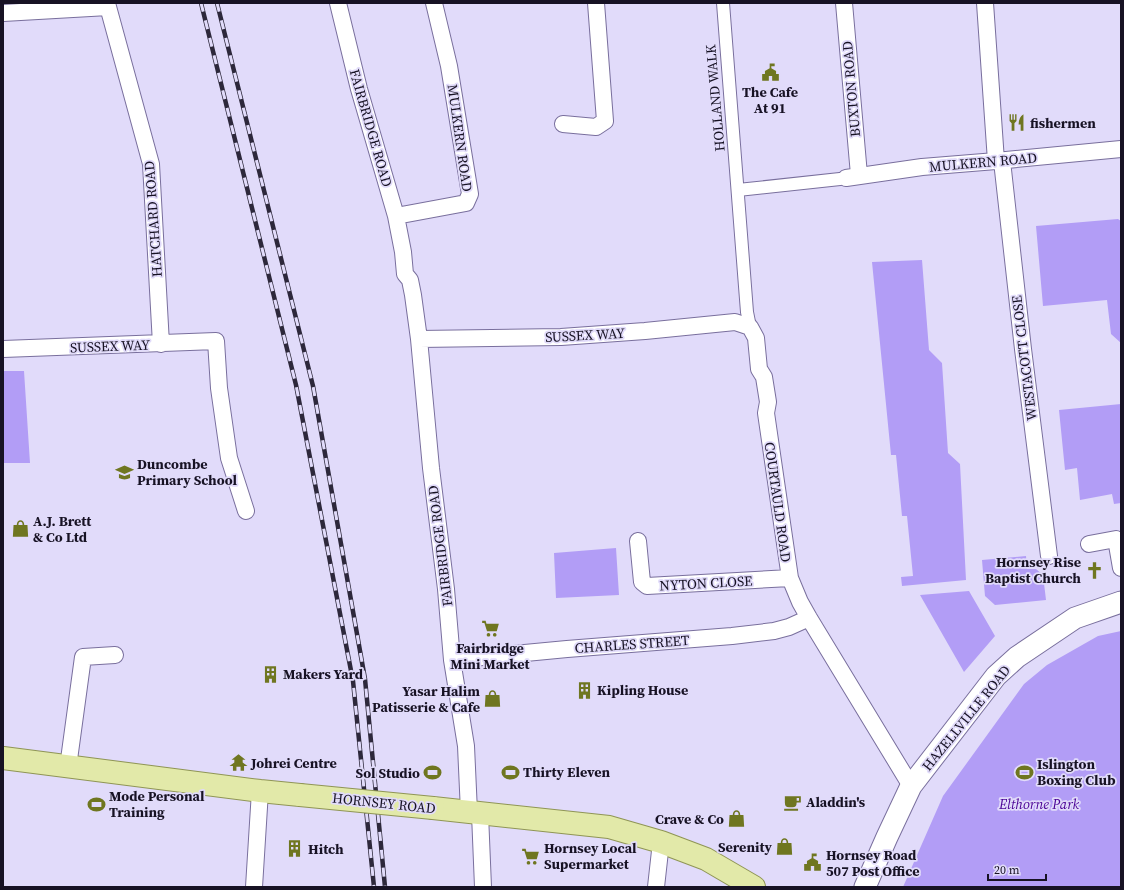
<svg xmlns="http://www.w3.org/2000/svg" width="1124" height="890" viewBox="0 0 1124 890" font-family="'Source Serif 4',serif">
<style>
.green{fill:#b29df6}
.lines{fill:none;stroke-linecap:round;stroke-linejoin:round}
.pedestrian-casing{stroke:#796f9d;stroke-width:14}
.minor-casing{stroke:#796f9d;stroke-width:18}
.tertiary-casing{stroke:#796f9d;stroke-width:23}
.primary-casing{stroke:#8f9555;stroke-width:24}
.pedestrian{stroke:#fff;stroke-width:12}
.minor{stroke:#fff;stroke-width:16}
.tertiary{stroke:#fff;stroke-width:21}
.primary{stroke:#e2e9a9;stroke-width:22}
.rail-casing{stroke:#2d283b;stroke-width:4.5}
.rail{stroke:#e1dbfa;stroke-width:3;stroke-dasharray:9;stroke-linecap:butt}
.primary-bridge-casing{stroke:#8f9555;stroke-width:24;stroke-linecap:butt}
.primary-bridge{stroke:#e2e9a9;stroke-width:22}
.labels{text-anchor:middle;stroke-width:3.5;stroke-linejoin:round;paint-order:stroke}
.street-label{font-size:14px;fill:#171224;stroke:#e1dbfa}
.poi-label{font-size:14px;font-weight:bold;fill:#171224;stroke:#e1dbfa;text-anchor:start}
.park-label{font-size:14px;font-style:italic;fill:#490195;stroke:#e1dbfa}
</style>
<rect width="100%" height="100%" fill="#e1dbfa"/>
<path class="green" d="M1118 219 1121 221V343L1111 334 1107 300 1043 306 1036 226Z
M922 260 929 350 942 363 948 453 960 464 966 580 902 586 901 577 913 576 907 516H902L896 455H891L872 262Z
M3 371H24L30 463H3Z
M1121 404V503L1114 504 1112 494 1080 500 1077 468 1065 470 1059 410Z
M616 548 619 595 556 598 554 553Z
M1026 556 1027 569H1036L1043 575 1046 600 995 605 985 596 982 560Z
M969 591 995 636 964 672 920 595Z
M1121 631V887H903L943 796 1024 684 1047 665 1098 636Z"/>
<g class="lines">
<defs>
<path id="pedestrian" d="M723 3 747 312 750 327
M738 190 840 179"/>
<path id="minor" d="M107 3 151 164 161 344
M338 3 359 89 396 216 403 252 405 274 410 280 413 295 419 339 431 468 446 589 452 660 466 746 469 812
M844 3 859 175
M985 3 996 161
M3 13 108 7
M563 124 596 127 605 121 596 3
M1002 161 1023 349 1049 556
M846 178 922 167 996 161 1121 149
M396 216 466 203 470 194 449 66 434 3
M419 339 561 337 645 331 735 322 750 327 756 338 759 369 764 377 768 402 766 413 790 578 800 602 809 618 911 786
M3 349 216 341 219 388 229 458 246 511
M638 541 642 582 647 586 790 578
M1089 544 1116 539 1121 568
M452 660 567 649 732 636 774 631 789 627 809 618
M68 767 83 657 115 655
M480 814 483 887
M254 887 260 791
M656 887 661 842"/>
<path id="tertiary" d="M865 887 887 837 911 786 996 676 1017 657 1075 618 1121 602"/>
<path id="primary" d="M3 758 260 791 300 795
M433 808 609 827 661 842 706 859 754 887"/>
</defs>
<use href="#pedestrian" class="pedestrian-casing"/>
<use href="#minor" class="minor-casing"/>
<use href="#tertiary" class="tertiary-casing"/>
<use href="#primary" class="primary-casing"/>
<use href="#pedestrian" class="pedestrian"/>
<use href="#minor" class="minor"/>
<use href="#tertiary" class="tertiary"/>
<use href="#primary" class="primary"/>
<defs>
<path id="rail" d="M201 3 296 385 353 681 374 887
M217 3 313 386 365 679 385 887"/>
</defs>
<use href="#rail" class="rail-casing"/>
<use href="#rail" class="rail"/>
<defs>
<path id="primary-bridge" d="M300 795 433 808"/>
</defs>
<use href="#primary-bridge" class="primary-bridge-casing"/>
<use href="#primary-bridge" class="primary-bridge"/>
</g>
<defs>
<symbol id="civic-bare" viewBox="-9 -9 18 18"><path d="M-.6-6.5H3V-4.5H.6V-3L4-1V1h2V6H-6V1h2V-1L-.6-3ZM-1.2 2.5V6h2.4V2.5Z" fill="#6f7620" stroke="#e1dbfa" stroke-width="2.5" paint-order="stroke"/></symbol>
<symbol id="restaurant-bare" viewBox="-9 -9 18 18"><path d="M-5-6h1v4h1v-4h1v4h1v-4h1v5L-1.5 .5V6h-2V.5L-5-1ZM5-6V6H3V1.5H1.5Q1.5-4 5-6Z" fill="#6f7620" stroke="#e1dbfa" stroke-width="2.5" paint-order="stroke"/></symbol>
<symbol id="school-bare" viewBox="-9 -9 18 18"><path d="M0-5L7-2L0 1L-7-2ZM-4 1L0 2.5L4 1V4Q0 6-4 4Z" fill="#6f7620" stroke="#e1dbfa" stroke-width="2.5" paint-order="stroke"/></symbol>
<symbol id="shop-bare" viewBox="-9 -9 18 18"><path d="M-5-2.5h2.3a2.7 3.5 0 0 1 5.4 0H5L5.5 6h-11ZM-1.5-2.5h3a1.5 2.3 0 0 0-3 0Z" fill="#6f7620" stroke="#e1dbfa" stroke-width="2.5" paint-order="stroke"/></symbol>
<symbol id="church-bare" viewBox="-9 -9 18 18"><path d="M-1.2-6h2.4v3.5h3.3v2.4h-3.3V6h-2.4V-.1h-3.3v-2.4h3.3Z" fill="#6f7620" stroke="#e1dbfa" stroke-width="2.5" paint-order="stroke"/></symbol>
<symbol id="supermarket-bare" viewBox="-9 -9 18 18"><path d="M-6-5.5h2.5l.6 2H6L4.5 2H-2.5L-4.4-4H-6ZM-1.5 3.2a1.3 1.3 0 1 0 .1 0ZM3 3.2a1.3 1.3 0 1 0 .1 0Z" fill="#6f7620" stroke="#e1dbfa" stroke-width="2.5" paint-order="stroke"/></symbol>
<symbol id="building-bare" viewBox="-9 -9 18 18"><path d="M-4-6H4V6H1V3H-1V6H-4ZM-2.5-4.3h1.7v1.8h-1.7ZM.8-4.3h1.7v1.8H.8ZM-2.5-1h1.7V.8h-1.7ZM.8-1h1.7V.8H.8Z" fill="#6f7620" stroke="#e1dbfa" stroke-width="2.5" paint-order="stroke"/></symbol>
<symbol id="temple-bare" viewBox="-9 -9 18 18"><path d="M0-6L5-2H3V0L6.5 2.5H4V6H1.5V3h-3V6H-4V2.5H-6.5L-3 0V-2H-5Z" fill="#6f7620" stroke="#e1dbfa" stroke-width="2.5" paint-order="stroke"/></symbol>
<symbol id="stadium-bare" viewBox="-9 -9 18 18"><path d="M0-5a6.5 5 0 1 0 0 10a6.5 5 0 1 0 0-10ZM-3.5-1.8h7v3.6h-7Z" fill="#6f7620" stroke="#e1dbfa" stroke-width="2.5" paint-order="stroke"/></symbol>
<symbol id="cafe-bare" viewBox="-9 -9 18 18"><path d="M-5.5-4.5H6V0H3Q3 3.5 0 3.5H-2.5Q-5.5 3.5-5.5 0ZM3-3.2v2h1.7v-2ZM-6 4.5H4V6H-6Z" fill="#6f7620" stroke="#e1dbfa" stroke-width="2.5" paint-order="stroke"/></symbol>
</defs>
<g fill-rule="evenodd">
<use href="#civic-bare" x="758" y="60" width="25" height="25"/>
<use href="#restaurant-bare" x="1004" y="110" width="25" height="25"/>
<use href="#school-bare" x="112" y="460" width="25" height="25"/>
<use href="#shop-bare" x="8" y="516" width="25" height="25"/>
<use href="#church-bare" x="1082" y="558" width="25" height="25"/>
<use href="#supermarket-bare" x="478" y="616" width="25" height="25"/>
<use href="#building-bare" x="258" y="662" width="25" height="25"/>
<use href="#building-bare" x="572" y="678" width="25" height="25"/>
<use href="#shop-bare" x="480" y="686" width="25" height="25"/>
<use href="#temple-bare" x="226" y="750" width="25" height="25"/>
<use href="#stadium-bare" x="498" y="760" width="25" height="25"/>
<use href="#stadium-bare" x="1012" y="760" width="25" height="25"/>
<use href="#stadium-bare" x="420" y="760" width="25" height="25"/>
<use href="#cafe-bare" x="780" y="790" width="25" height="25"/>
<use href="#stadium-bare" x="84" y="792" width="25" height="25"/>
<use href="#shop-bare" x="724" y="806" width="25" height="25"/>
<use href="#shop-bare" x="772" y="834" width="25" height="25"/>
<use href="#building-bare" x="282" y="836" width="25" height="25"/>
<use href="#supermarket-bare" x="518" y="844" width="25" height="25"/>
<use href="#civic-bare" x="800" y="850" width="25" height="25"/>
</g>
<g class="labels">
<g class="street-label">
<text transform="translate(851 89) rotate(-95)" y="5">BUXTON ROAD</text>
<text transform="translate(715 98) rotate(-95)" y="5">HOLLAND WALK</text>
<text transform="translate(371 128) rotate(74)" y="5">FAIRBRIDGE ROAD</text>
<text transform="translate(460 138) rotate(82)" y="5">MULKERN ROAD</text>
<text transform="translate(983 162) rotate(-5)" y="5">MULKERN ROAD</text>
<text transform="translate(153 219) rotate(-94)" y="5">HATCHARD ROAD</text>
<text transform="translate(585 335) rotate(-3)" y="5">SUSSEX WAY</text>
<text transform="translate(110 346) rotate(-2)" y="5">SUSSEX WAY</text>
<text transform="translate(1024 358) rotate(-97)" y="5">WESTACOTT CLOSE</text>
<text transform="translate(778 502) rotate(82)" y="5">COURTAULD ROAD</text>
<text transform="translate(440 546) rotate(-97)" y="5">FAIRBRIDGE ROAD</text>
<text transform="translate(706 583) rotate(-3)" y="5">NYTON CLOSE</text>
<text transform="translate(632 644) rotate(-4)" y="5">CHARLES STREET</text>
<text transform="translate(966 718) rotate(-51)" y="5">HAZELLVILLE ROAD</text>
<text transform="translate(384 803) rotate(6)" y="5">HORNSEY ROAD</text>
</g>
<g class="poi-label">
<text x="770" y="97" text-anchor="middle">The Cafe<tspan x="770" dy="16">At 91</tspan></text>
<text x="1030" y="128">fishermen</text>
<text x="137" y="469">Duncombe<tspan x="137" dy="16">Primary School</tspan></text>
<text x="33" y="526">A.J. Brett<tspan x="33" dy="16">&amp; Co Ltd</tspan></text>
<text x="1081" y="567" text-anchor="end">Hornsey Rise<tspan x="1081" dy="16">Baptist Church</tspan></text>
<text x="490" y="653" text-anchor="middle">Fairbridge<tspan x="490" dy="16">Mini Market</tspan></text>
<text x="283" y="679">Makers Yard</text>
<text x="597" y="695">Kipling House</text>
<text x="480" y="696" text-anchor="end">Yasar Halim<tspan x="480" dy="16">Patisserie &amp; Cafe</tspan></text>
<text x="251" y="768">Johrei Centre</text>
<text x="1037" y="769">Islington<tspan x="1037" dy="16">Boxing Club</tspan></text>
<text x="523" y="777">Thirty Eleven</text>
<text x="420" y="778" text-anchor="end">Sol Studio</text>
<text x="109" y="801">Mode Personal<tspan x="109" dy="16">Training</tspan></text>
<text x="806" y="807">Aladdin's</text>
<text x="724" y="824" text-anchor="end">Crave &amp; Co</text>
<text x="772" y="852" text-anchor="end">Serenity</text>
<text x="544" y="853">Hornsey Local<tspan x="544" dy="16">Supermarket</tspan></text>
<text x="308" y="854">Hitch</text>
<text x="826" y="860">Hornsey Road<tspan x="826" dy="16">507 Post Office</tspan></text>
</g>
<g class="park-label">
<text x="1039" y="809">Elthorne Park</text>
</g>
</g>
<rect width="1124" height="890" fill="none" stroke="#171224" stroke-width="8"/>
<path d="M988 874v6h58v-6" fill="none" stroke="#171224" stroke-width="2"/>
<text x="994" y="874" font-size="12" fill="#171224" stroke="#e1dbfa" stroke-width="3" paint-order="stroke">20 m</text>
</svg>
